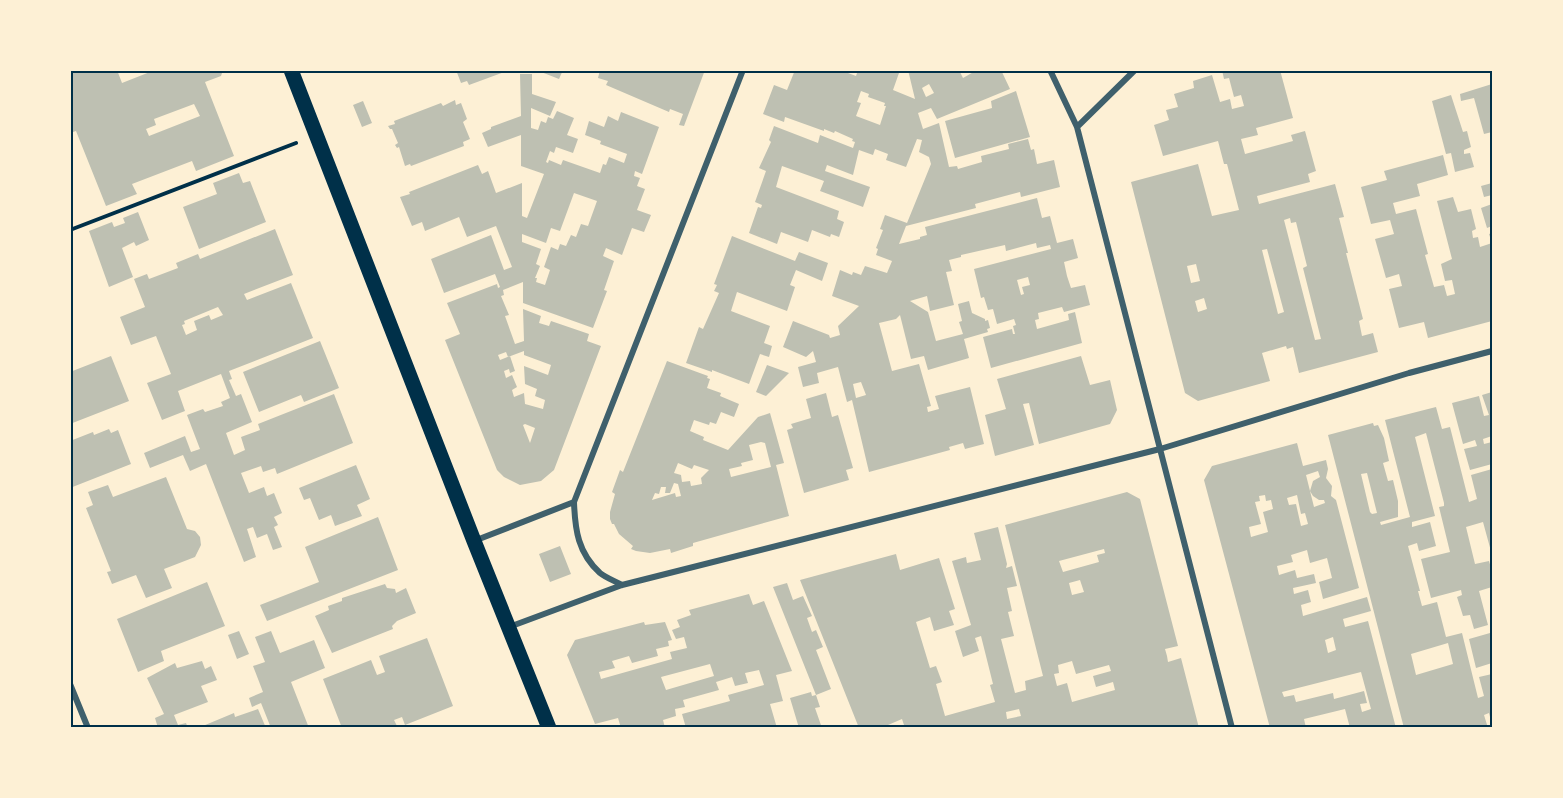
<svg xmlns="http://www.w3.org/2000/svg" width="1563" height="798" viewBox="0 0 1563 798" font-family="Jost,sans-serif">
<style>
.building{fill:#bec0b2;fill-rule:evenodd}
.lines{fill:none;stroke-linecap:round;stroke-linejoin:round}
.path{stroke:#003049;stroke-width:4}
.minor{stroke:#3f606c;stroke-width:6}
.primary{stroke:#003049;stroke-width:15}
.neatline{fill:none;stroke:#003049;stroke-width:2}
</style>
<rect width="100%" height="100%" fill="#fdf0d5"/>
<path class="building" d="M70 70H117L122 83 155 70H223L221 76 205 82 234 156 196 171 192 161 132 184 137 194 106 206 76 131 70 133ZM194 104 200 116 149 136 146 129 156 125 154 119Z
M456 70H507V71L469 85 467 81 461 83Z
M536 70H563L559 79Z
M600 70H705L684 126 679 125 683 114 670 109 669 112 606 85 608 81 598 78Z
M795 70H823L829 73 830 70H840L856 76 858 70H893L899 73 893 90 915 99 908 70H959L963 78 977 70H1001L1010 89 937 119 931 108 918 113 923 129 939 123 949 167 957 166 958 169 982 162 981 156 1009 149 1008 144 1028 139 1031 150 1034 149 1037 164 1054 160 1060 187 1021 197 1020 192 975 204 976 208 906 226 899 244 920 239V237L927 235 925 227 1037 198 1042 218 1050 216 1057 243 1073 239 1078 258 1064 262 1067 276 1071 288 1085 285 1090 305 1064 312 1062 307 1038 313 1039 319 1035 320 1037 329 1069 320 1068 314 1075 312 1082 343 991 368 983 337 1012 329 1013 334H1015L1013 326 1016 325 1014 319 997 324 993 309 988 310 984 297 981 298 974 269 1051 249 1050 245 1037 248 1036 243 1006 251 1005 245 961 255V257L949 260 952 271 946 272 954 305 930 311 927 296 910 301 928 312 936 341 963 334 959 322 962 321 958 304 969 301 972 313 985 319V321L988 320 990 328 987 329 988 332 964 339 969 358 928 370 924 356 911 359 900 315 896 319 879 323 892 371 919 364 931 406 927 407 928 412 939 409 935 396 970 387 984 444 965 449 963 443 949 447 950 450 869 472 852 400 847 402 838 367 817 373 819 383 803 387 798 367 816 362 813 351 806 357 783 347 793 321 829 335 830 338 840 335 838 326 859 306 832 296 840 270 852 275 853 272 861 275 865 266 887 273 892 261 876 255 878 249 876 248 883 230 880 229 885 215 907 223 931 164 929 157 919 152 922 140 917 139 906 167 886 160 888 154 875 149 873 155 859 150 853 175 827 165 825 171 870 187 863 207 820 191 824 181 782 166 776 187 839 211 837 219 844 222 839 237 831 234 830 237 812 230 808 242 781 232 777 244 749 233 758 207 761 208 762 205 755 202 766 171 759 168 771 142 769 140 774 126 818 143 820 135 853 148 855 142 852 141 853 139 835 131 834 133 824 129V131L785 117 784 122 763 114 774 85 787 90ZM929 84 934 93 926 97 922 88ZM861 91 869 94 868 97 885 103 884 106H886L880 125 856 116 861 103 857 102ZM1028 277 1030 285 1022 287 1024 294 1021 295 1017 280ZM861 382 866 395 856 398 853 384Z
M1222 70H1280L1293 118 1256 128 1258 135 1241 139 1245 154 1293 141 1291 135 1305 131 1316 171 1308 174 1310 182 1257 196 1259 204 1335 184 1344 217 1339 218 1348 253H1346L1363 319 1359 321 1362 336 1373 333 1378 352 1299 373 1293 347 1287 349 1286 346 1262 353 1270 381 1198 401 1185 393 1131 182 1198 164 1212 216 1239 210 1227 164H1224L1218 141 1163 156 1154 125 1169 120 1166 110 1178 107 1174 94 1194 88 1193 81 1212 75 1220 102 1230 99 1232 109 1244 106 1241 95 1234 97 1229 78 1224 79ZM1290 218 1291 223 1296 222 1307 266 1303 268 1321 339 1315 340 1284 220ZM1267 249 1284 312 1278 314 1262 250ZM1196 264 1200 281 1191 283 1187 266ZM1204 298 1207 309 1198 312 1195 301Z
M520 74H532V94L556 102 550 116 531 108V128L538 130 541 121 546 123 548 117 553 119 557 111 574 118 567 135 578 139 573 153 556 147 554 153 550 151 546 162 548 163 549 160 561 165 563 160 600 173 603 164 606 165 609 157 624 163 627 154 600 144 601 141 585 135 589 121 604 127 608 116 618 121 621 112 659 127 642 174 635 171 634 176 640 178 637 186 645 189 637 210 651 215 644 232 632 228 622 255 606 248 603 256 614 261 604 290 607 291 593 328 523 303V282L503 290 504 295 501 296 509 315 505 316 515 344 524 341 523 309 541 316 539 323 549 326 551 321 589 334 587 341 601 346 554 470 541 481 520 485 504 477 497 470 445 340 460 334 447 303 497 284 498 288 500 287 495 274 444 293 431 259 491 235 504 270 512 267 496 226 467 237 459 217 425 231 422 222 412 226 400 197 410 194 409 192 478 165 482 174 488 171 496 193 522 183V216L527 218 544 174 521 166V135L488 147 482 133 491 129V127L521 116ZM574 193 597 201 588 226 581 224 576 237 571 235 566 246 560 244 558 250 551 247 544 267 550 270 545 285 536 282 537 278H535L540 266 536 264 541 249 522 242V234L546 243 551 228 560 231ZM524 351V355L551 365 548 375 524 366 525 384 537 389 535 396 545 400 543 409 525 404 524 393 514 397 512 390 517 387 512 375 506 378 504 371 509 369 510 373 515 371 510 356 500 360 498 355 506 352 508 357ZM525 424 535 428 530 443 523 425Z
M1492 84V132L1484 134 1474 98 1461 101 1460 94Z
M1016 91 1030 137 955 158 945 121 992 108 991 101Z
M1451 95 1463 132 1467 131 1471 147 1464 150V154L1470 153 1474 167 1455 172 1451 153 1446 154 1432 101Z
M455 100 456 105 461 103 467 119 463 122 470 139 463 142 464 146 411 166 410 164 405 166 399 147 397 148 395 145 398 143 392 129H390L388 126 395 124 394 121 441 103 443 106Z
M363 101 372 123 362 127 353 105Z
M1443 155 1448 175 1417 184 1420 196 1393 203 1396 214 1416 209 1428 254 1425 255 1434 287 1444 285 1447 296 1455 294 1452 280 1445 281 1441 264 1452 259 1437 201 1453 197 1458 212 1471 209 1476 229 1472 231 1473 238 1478 237 1480 247 1492 243 1489 234 1492 233V321L1428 338 1424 322 1399 328 1389 289 1402 286 1399 274 1386 278 1375 239 1394 234 1390 220 1371 224 1361 187 1387 180 1384 171Z
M239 173 243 183 250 181 266 222 199 249 183 207 217 194 213 183Z
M1492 183V195L1484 197 1481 186Z
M1492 204V226L1487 228 1481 208Z
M138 212 149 240 136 246 134 242 122 248 133 277 109 287 89 231 112 222 114 227 125 223 123 218Z
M275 229 293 275 244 294 247 300 291 283 313 338 229 371 232 379 229 380 236 396 241 394 252 422 226 433 234 455 245 450 241 437 260 430 258 424 334 394 353 443 277 474 275 468 263 472 261 466 241 473 249 493 264 487 267 496 274 493 282 513 274 517 278 525 274 527 282 547 273 550 267 534 257 538 253 527 247 529 256 557 244 562 206 464 190 471 183 455 150 468 144 453 185 436 191 452 200 449 187 415 203 409 205 412 223 406 221 402 230 398 221 374 178 391 185 411 162 420 147 383 171 374 156 336 131 345 120 317 145 307 134 279 147 274 149 279 178 268 176 263 198 254 200 259ZM218 307 223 315 211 320 209 315 194 321 197 330 186 335 182 325 185 324 184 321Z
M732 236 795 261 799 252 828 263 822 281 796 270 790 285 795 287 787 311 737 292 731 311 770 326 764 343 772 346 769 357 760 354 749 384 712 370V372L686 363 699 327 703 329 719 293 714 291 717 285 714 284Z
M320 341 339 388 304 402 301 395 259 412 243 372Z
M111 356 129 401 70 424V372Z
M1081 356 1090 385 1110 380 1117 410 1110 424 1039 444 1029 403 1023 404 1034 445 995 456 985 415 1006 409 997 379Z
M667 361 708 376 707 378 710 379 707 388 721 393 720 396 739 404 734 417 721 412 716 424 710 422 709 425 694 420 690 431 704 437 703 440 728 450 758 417 770 413 784 463 776 465 789 516 693 543V546L671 553 670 549 650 553 636 551 631 549 633 546 619 534 614 524H612L610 519V512L615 494 612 492 620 470 623 472ZM761 442 765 443 771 467 731 477 729 469 742 466 741 463 753 460 749 445ZM678 463 692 469 694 465 709 470 701 478 702 484 691 486 690 481 682 482 681 475 674 473ZM674 483 678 484 681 496 676 497 675 493 652 500 655 493 659 494 661 487H666L665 493H670Z
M767 365 789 373 766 396 756 392Z
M1492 392V436L1483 439 1484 444 1492 442V464L1470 470 1464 449 1477 446 1475 440 1463 444 1452 403 1479 396 1484 416 1489 415 1482 395Z
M826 393 832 417 838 415 853 468 846 470 849 480 804 493 787 430 793 428 791 424 811 418 806 399Z
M1436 407 1442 429 1450 427 1469 502 1477 499 1471 475 1492 469V555L1483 522 1466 527 1475 564 1489 561 1492 571V587L1479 591 1488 625 1474 629 1470 615 1463 616 1457 597 1462 595 1461 590 1431 598 1421 559 1450 552 1439 507 1444 506V503L1426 433 1415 437 1435 516 1412 522V527L1430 522 1436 546 1419 551 1417 543 1408 546 1420 591H1418L1422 606 1437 602 1446 637 1462 633 1478 698 1484 696 1479 677 1492 674V725L1489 713 1484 715 1488 728H1404L1328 435 1373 423 1374 426 1378 425 1384 438 1389 461 1383 463 1388 481 1393 480 1398 501V517L1380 522 1381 525 1410 517 1385 420ZM1367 473 1377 513 1372 514 1370 512 1361 474ZM1448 643 1453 664 1416 675 1411 654Z
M109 429 111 433 118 430 131 464 70 488V441L93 432 94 435Z
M1297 443 1303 466 1326 460 1328 469 1326 478 1332 486 1331 496 1336 500 1359 588 1323 599 1319 582 1332 578 1327 558 1310 563 1307 550 1291 555 1293 562 1277 566 1279 575 1295 570 1297 578 1314 574 1316 583 1293 588 1294 594 1308 590 1311 602 1301 605 1303 616 1367 597 1371 611 1343 619 1345 627 1368 621 1396 728H1350L1345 709 1304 719 1306 728H1270L1204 480 1212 466ZM1318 471 1320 477 1313 481 1310 491 1313 496 1319 500H1324L1325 503 1314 507 1306 475ZM1265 495 1266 501 1271 500 1273 509 1263 512 1268 532 1251 537 1249 527 1261 524 1255 502 1260 501 1259 496ZM1297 495 1301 514 1305 513 1308 524 1301 526 1296 504 1289 505 1287 498ZM1333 637 1336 650 1328 653 1325 640ZM1361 672 1371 709 1362 712 1360 704 1367 703 1364 691 1334 699 1333 693 1296 702 1294 695 1284 697 1282 692Z
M356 465 370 499 357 505 362 516 335 526 331 515 319 520 310 498 304 500 299 488Z
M166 477 187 529 195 531 200 537 201 545 195 557 164 569 172 588 146 598 136 575 112 584 107 572 111 571 86 508 93 505 88 492 108 485 113 497Z
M1127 492 1140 499 1178 646 1165 649 1167 656 1168 662 1181 658 1199 728H1066L1065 725 1055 728H905L902 719 881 728H859L800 580 896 554 900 570 939 558 955 609 949 611 954 625 934 631 930 617 916 622 930 668 936 666 942 682 936 684 945 716 995 702 990 685 993 684 981 636 975 638 979 651 963 657 955 631 971 625 952 561 966 557 967 563 981 560 974 533 998 527 1007 564 1006 568 1012 566 1017 586 1007 588 1012 611 1008 612 1014 636 1001 639 1015 693 1026 690 1025 681 1043 676 1005 525ZM1104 549 1105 553 1097 555 1099 562 1063 572 1059 561ZM1080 580 1084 592 1072 595 1069 583ZM1072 661 1076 674 1109 665 1111 671 1093 676 1096 687 1113 682 1115 690 1072 702 1067 683 1057 686 1054 674 1059 673 1058 665ZM1019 709 1021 716 1007 719 1006 712Z
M378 517 398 570 267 621 260 605 319 582 305 547Z
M560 546 571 574 550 582 539 554Z
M207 582 225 626 161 651 164 661 138 672 117 619Z
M787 583 793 600 803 596 812 616 807 618 812 632 816 630 823 647 816 650 831 689 816 695 773 587Z
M385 584 387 588 395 589 396 593 406 588 416 613 397 621 392 626 393 629 332 653 315 616 329 610 328 606 342 601V598Z
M749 594 753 605 764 601 792 671 776 675 783 701 770 704 777 728H686L682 714 730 701 728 695 764 685 759 670 745 673 748 683 735 686 732 677 716 682 719 690 683 700 685 707 675 709 676 716 663 720 665 728H621L618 718 595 724 567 655 575 640 644 622 645 625 665 622 672 640 668 641 669 646 656 649 658 656 632 663 629 656 612 661 615 668 599 672 601 679 672 659 670 652 687 648 684 637 676 639 672 630 680 627 677 620 691 615 689 610ZM710 664 714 676 666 690 661 677Z
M239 631 249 654 237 659 228 635Z
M271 631 280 653 314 640 325 668 291 682 309 728H271L261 703 252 707 249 698 263 692 253 666 265 662 255 637Z
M1490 633 1492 644V663L1476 668 1469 639Z
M427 638 453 706 405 725 402 717 394 720 398 728H342L323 679 371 660 377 675 385 672 379 656Z
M202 661 205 669 211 666 217 680 201 686 208 702 174 715 178 725 186 723 188 728H158L155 718 164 714 147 678 175 663 177 668Z
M811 692 812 696 816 695 820 707 815 708 822 728H799L790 698Z
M258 709 266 728H198L234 713 235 717Z"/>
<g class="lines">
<path class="path" d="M70 230 296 143"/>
<path class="minor" d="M1050 70 1077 127 1232 728
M1077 127 1135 70
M474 541 574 502
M622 585C615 581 606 578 600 573 578 553 575 530 574 502L743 70
M509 627 622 585 1160 449 1409 373 1492 351
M70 684 88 728"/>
<path class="primary" d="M291 70 474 541 549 728"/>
</g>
<rect width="1563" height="798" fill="none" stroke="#fdf0d5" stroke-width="144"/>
<rect x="72" y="72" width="1419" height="654" class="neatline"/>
</svg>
